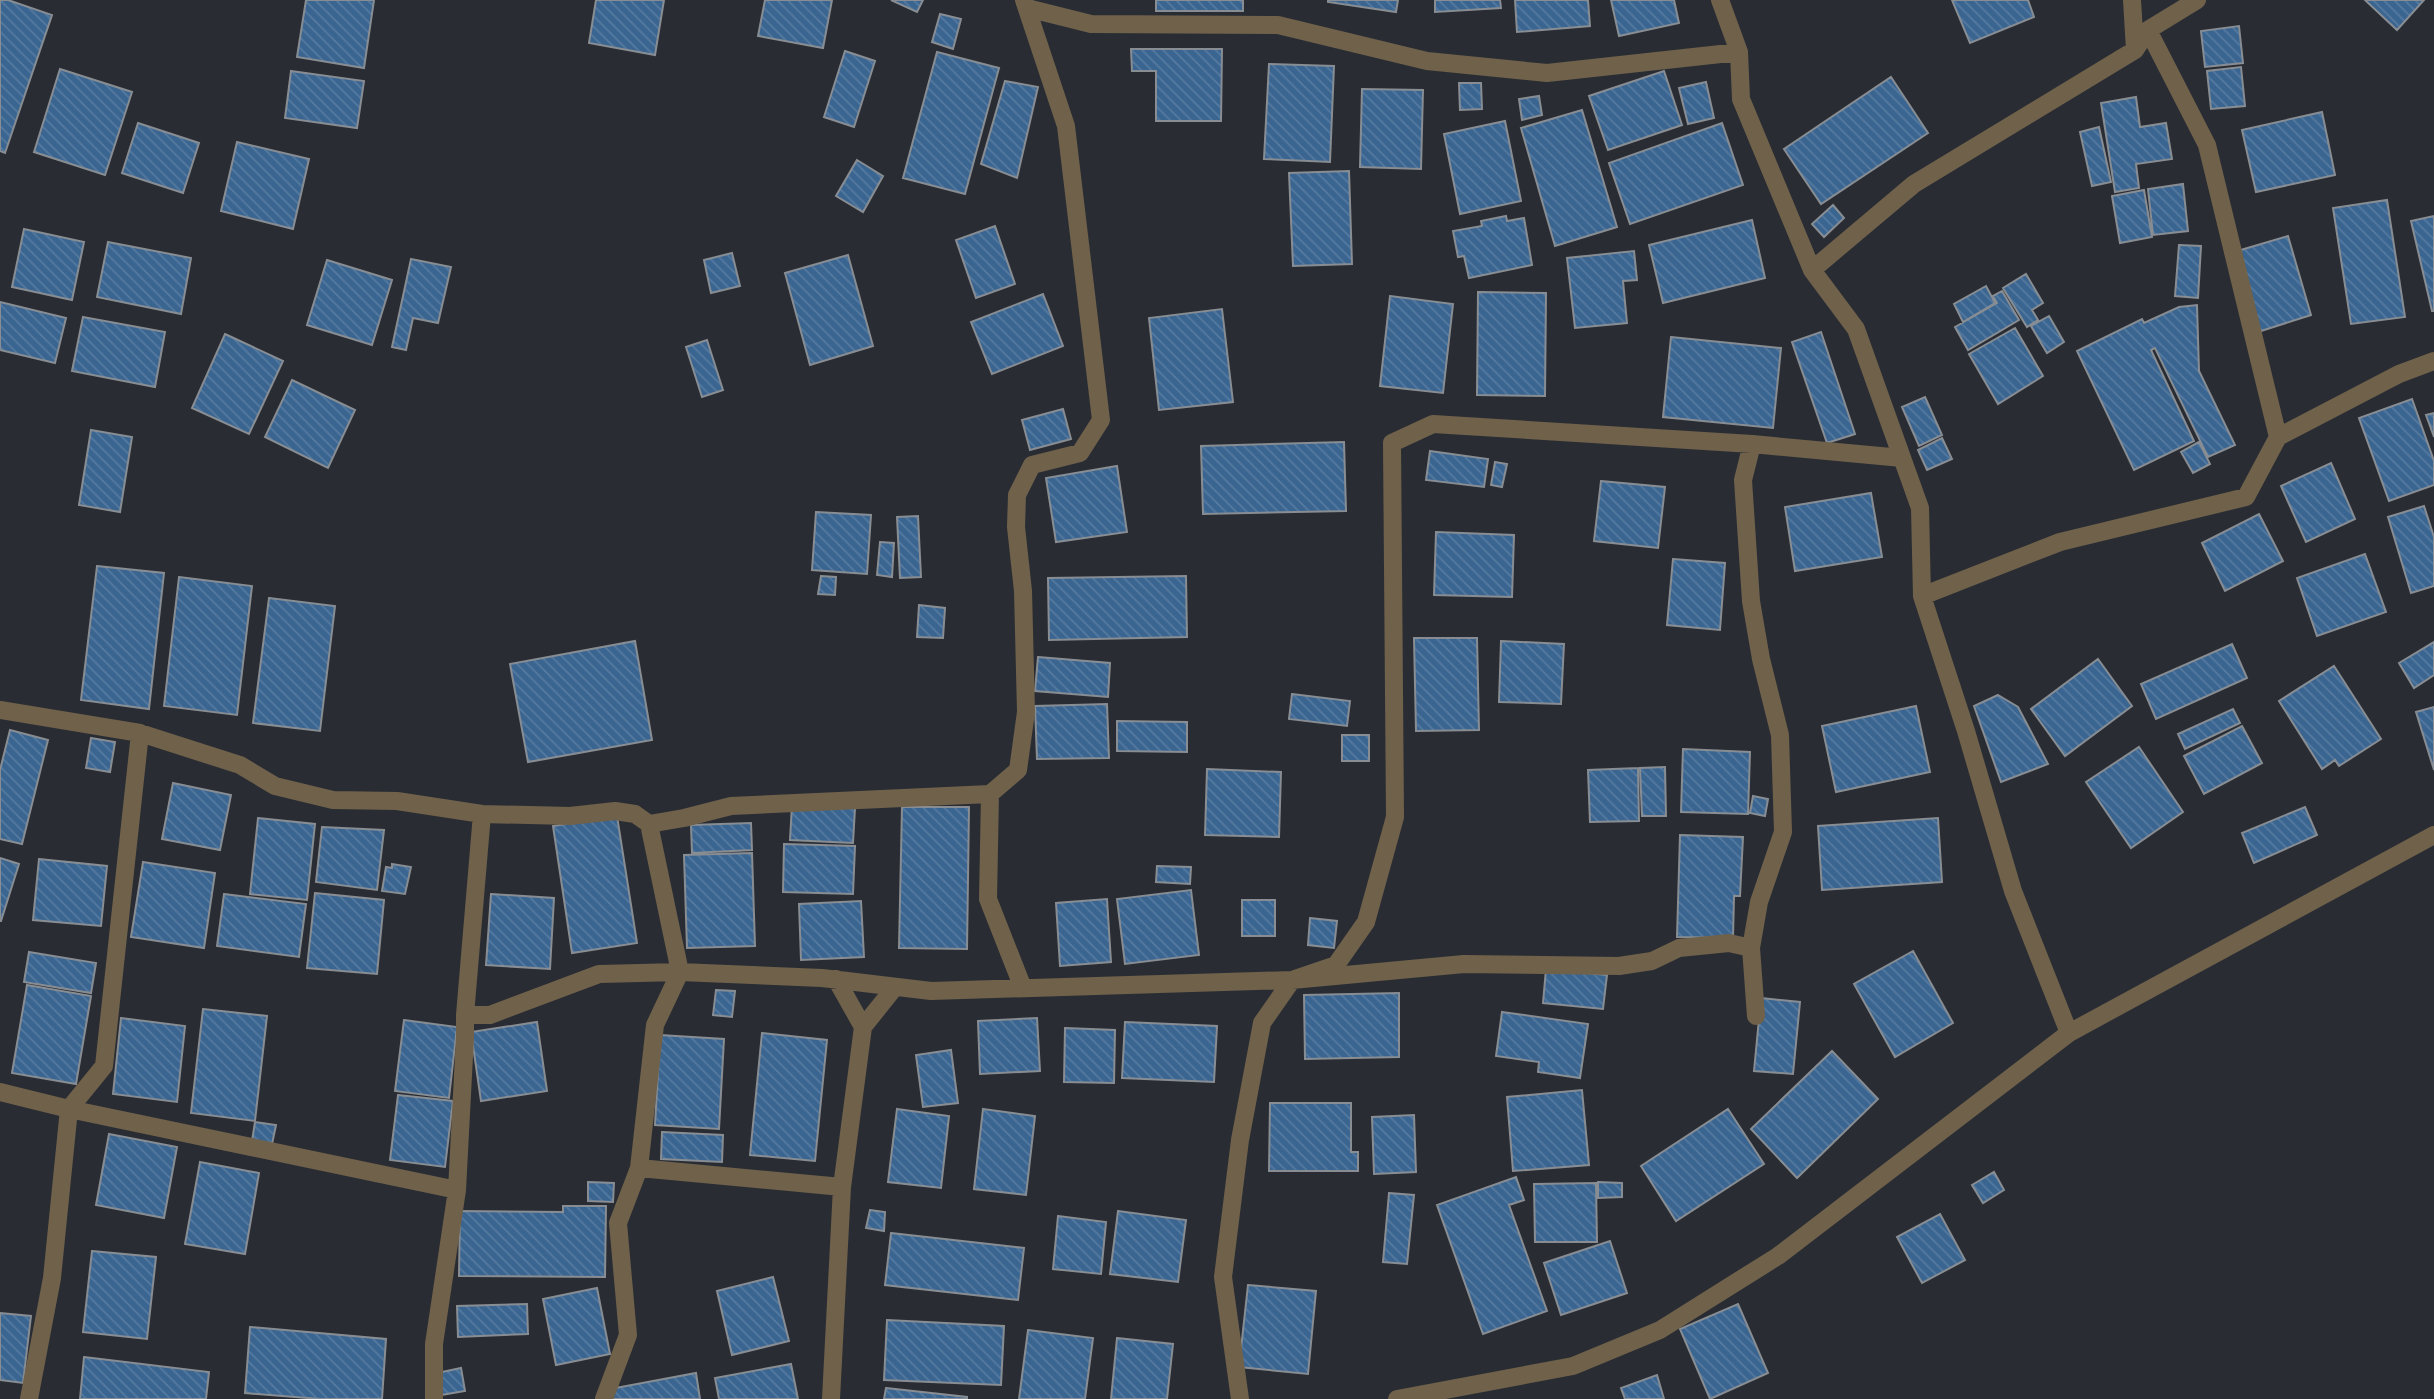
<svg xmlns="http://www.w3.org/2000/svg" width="2434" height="1399" viewBox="0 0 2434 1399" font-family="'Varela Round',sans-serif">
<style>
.building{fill:url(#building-back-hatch);stroke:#878d93;stroke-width:2}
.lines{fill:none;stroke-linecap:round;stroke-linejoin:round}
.minor{stroke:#70614b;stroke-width:18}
</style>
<defs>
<pattern id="building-back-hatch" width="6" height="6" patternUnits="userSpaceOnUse" patternTransform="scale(1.75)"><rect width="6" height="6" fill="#3a6591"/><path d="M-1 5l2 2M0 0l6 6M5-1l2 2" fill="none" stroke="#567aa0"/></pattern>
</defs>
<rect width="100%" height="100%" fill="#292d33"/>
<path class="building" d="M0 0H8L52 15 5 153 0 151Z
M306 0H374L364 68 297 57Z
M596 0H664L655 55 589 43Z
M765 0H832L823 48 758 36Z
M891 0H923L917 12Z
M1156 0H1243V11H1156Z
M1328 0H1398L1396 12 1328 2Z
M1435 0H1500L1501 8 1435 12Z
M1515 0H1588L1590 26 1517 32Z
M1611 0H1674L1679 23 1619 36Z
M1952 0H2028L2034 17 1970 43Z
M2365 0H2424L2397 30Z
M940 14 961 19 953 49 932 42Z
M2239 26 2243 63 2205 67 2201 31Z
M1131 49H1222L1221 121H1156V71H1132Z
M845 51 875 61 854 127 824 117Z
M937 52 999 68 965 194 903 178Z
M1269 64 1334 66 1330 162 1264 159Z
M2241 67 2245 106 2211 109 2207 71Z
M60 69 132 92 105 175 34 152Z
M291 71 364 81 357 128 285 118Z
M1664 71 1682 125 1608 150 1589 96Z
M1891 77 1928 133 1821 204 1784 149Z
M1005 81 1038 87 1017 178 981 164Z
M1706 82 1714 118 1688 124 1679 88Z
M1459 83H1481L1482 109 1460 110Z
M1362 89 1423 90 1421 169 1360 167Z
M1539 96 1542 115 1522 120 1519 99Z
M2136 97 2140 127 2166 123 2172 159 2136 164 2139 188 2115 192 2101 103Z
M1582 110 1617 227 1555 246 1521 128Z
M2322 112 2335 175 2256 192 2242 130Z
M1505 121 1521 201 1460 214 1444 134Z
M138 123 199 143 183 193 122 173Z
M1722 123 1743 185 1630 224 1609 163Z
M2099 127 2111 182 2092 186 2080 132Z
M237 142 309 159 293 229 221 211Z
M857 160 883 176 863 212 836 196Z
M1349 171 1352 264 1293 266 1289 173Z
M2183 184 2188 231 2153 235 2148 189Z
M2144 190 2152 237 2120 243 2112 196Z
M2387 200 2405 317 2351 324 2333 208Z
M1833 205 1844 218 1824 237 1812 224Z
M1506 216 1507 221 1524 218 1532 265 1469 278 1464 256 1458 257 1453 231 1482 226 1481 221Z
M2434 216V311H2432L2411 221Z
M1752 220 1765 278 1663 303 1649 245Z
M995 226 1015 284 976 298 956 240Z
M24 229 84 242 72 300 12 287Z
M2288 236 2311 315 2258 332 2234 252Z
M108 242 191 258 181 314 97 297Z
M2179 245 2201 246 2198 298 2175 296Z
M1634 251 1637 280 1623 281 1627 323 1575 328 1567 258Z
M732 253 740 286 711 293 704 260Z
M848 255 873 346 810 365 785 273Z
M411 259 451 267 438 323 413 318 406 350 392 347Z
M327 260 392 280 372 345 307 325Z
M2026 274 2043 303 2032 310 2038 320 2027 327 2003 288Z
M1986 286 1995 303 1963 322 1954 304Z
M2002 291 2019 320 1968 350 1955 327 1997 303 1993 296Z
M1478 292 1546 293 1545 396 1477 395Z
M1043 294 1063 346 992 374 971 322Z
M1390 296 1453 304 1443 393 1380 386Z
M0 302 66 318 55 363 0 350Z
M2197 305 2199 371 2235 445 2208 457 2155 348 2151 350 2194 441 2134 470 2077 351 2142 319 2144 323 2179 307Z
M1222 309 1233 402 1159 410 1149 318Z
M2049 316 2064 342 2047 353 2031 326Z
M83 317 165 332 155 387 72 371Z
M2015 328 2043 376 1998 404 1969 354Z
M1821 332 1855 434 1827 443 1792 342Z
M225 334 283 361 249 434 192 408Z
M1671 337 1781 348 1773 428 1663 417Z
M707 340 723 390 702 397 686 347Z
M292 380 355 410 328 468 265 437Z
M1925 397 1942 435 1919 446 1902 407Z
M2412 399 2434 461V485L2389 501 2359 418Z
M1063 409 1071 439 1030 450 1022 420Z
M2434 413V437L2426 415Z
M91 430 132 437 120 512 79 505Z
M1942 438 1952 459 1927 470 1918 450Z
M1344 442 1346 511 1203 514 1201 446Z
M2199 442 2210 464 2193 473 2181 452Z
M1430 451 1488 459 1484 487 1426 480Z
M1495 462 1507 464 1502 487 1491 485Z
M2331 463 2355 519 2306 542 2281 486Z
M1117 466 1127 532 1056 542 1046 478Z
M1601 481 1665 487 1658 548 1594 541Z
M1871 493 1882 557 1795 571 1785 507Z
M2424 506 2434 537V586L2411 593 2388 517Z
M816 512 871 515 867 574 812 570Z
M2259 514 2283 561 2225 591 2202 543Z
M918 516 921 577 900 578 897 517Z
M1436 532 1514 535 1512 597 1434 595Z
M880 542 894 543 892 577 877 575Z
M2365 554 2386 612 2317 636 2297 578Z
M1673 559 1725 563 1720 630 1667 625Z
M97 566 164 573 149 709 81 700Z
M821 576 836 577 835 595 818 594Z
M1186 576 1187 637 1049 640 1048 578Z
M179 577 252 586 237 715 164 706Z
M269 598 335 606 320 731 253 723Z
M919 605 945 608 943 638 917 637Z
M1414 638H1477L1479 730 1416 731Z
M635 641 652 740 528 762 510 664Z
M1501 641 1564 644 1561 704 1499 702Z
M2434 642V675L2414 688 2399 663Z
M2232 644 2247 678 2156 719 2141 684Z
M1038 657 1110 663 1108 697 1035 691Z
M2098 659 2132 706 2065 756 2031 709Z
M2334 666 2381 739 2339 766 2335 760 2322 769 2279 701Z
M1292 694 1350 701 1347 726 1289 719Z
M1998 695 2018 707 2048 764 2001 782 1974 706Z
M1107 704 1109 758 1037 759 1035 706Z
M1916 706 1930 772 1836 792 1822 726Z
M2434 707V770L2416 712Z
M2233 709 2240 723 2185 749 2178 734Z
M1117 721 1187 722V752L1117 751Z
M2242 726 2262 763 2204 794 2184 756Z
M10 730 48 740 22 844 0 839V770Z
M1342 735H1369V761H1342Z
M91 738 115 742 110 772 86 768Z
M2139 747 2183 812 2131 848 2086 782Z
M1683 749 1750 752 1748 814 1681 812Z
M1665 767 1666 816H1642L1640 768Z
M1638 768 1639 821 1590 822 1588 770Z
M1207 769 1281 772 1279 837 1205 835Z
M173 783 231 795 220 850 162 839Z
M1753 796 1768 799 1765 816 1750 813Z
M792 805 855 808 853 843 790 840Z
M902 807H969L967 949 899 948Z
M2305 807 2317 835 2254 863 2242 833Z
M617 816 637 943 572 953 553 826Z
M258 818 315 824 307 900 250 894Z
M1938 818 1942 882 1822 890 1818 826Z
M751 823 752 850 692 853 691 825Z
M322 827 384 830 377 890 316 882Z
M1680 835 1743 837 1740 896H1734L1733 938 1677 937Z
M784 844 855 846 853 894 783 892Z
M752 853 755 946 687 948 684 855Z
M0 858 19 864 1 921H0Z
M39 859 107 866 101 926 33 920Z
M143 862 215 873 204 948 131 937Z
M392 864 411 867 405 894 382 891 386 867 392 868Z
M1157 866 1191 867 1190 884 1156 882Z
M1191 890 1199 955 1125 964 1117 899Z
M315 893 384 900 377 974 307 968Z
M224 894 306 904 299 957 217 946Z
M491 894 554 898 550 969 486 965Z
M1107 899 1111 962 1060 966 1056 903Z
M1242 900H1275V936H1242Z
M861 901 864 957 801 960 799 904Z
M1310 918 1337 921 1334 948 1308 945Z
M1913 951 1953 1023 1895 1057 1854 984Z
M29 952 96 963 91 993 24 982Z
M1546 969 1607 975 1603 1009 1543 1003Z
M27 985 91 996 76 1084 12 1073Z
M716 990 735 991 732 1017 713 1015Z
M1399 993V1057L1305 1059 1304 995Z
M1761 998 1800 1002 1793 1074 1754 1071Z
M203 1009 267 1016 255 1121 191 1113Z
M1502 1012 1588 1024 1580 1078 1538 1072 1539 1062 1496 1056Z
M121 1018 185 1026 177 1102 113 1094Z
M1037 1018 1040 1071 980 1074 978 1021Z
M404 1020 457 1027 449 1098 395 1091Z
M537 1022 547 1091 481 1101 471 1032Z
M1125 1022 1217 1026 1214 1082 1122 1078Z
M1065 1028 1115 1030 1114 1083 1064 1082Z
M762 1033 827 1040 815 1161 750 1155Z
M660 1035 724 1039 719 1129 655 1125Z
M951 1050 958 1103 923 1107 916 1055Z
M1832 1051 1878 1099 1797 1178 1751 1129Z
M1582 1090 1589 1165 1513 1171 1507 1097Z
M398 1095 453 1101 445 1167 390 1160Z
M1270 1103H1351V1152H1358V1171H1269Z
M897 1109 949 1116 941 1188 888 1182Z
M983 1109 1035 1116 1026 1195 974 1189Z
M1728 1109 1764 1164 1676 1221 1641 1166Z
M1414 1115 1416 1172 1374 1174 1372 1117Z
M255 1122 276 1125 272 1144 252 1141Z
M662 1132 723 1135 722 1162 661 1159Z
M109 1134 177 1147 164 1218 96 1205Z
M200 1162 259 1173 245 1254 185 1244Z
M1994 1172 2004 1190 1983 1203 1972 1185Z
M1516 1177 1524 1200 1509 1205 1547 1311 1483 1334 1437 1205Z
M588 1182 614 1183 613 1202 588 1201Z
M1598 1182 1622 1183V1197L1598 1198Z
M1596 1183 1597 1242H1535L1534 1184Z
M1389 1193 1414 1195 1407 1264 1383 1262Z
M563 1206H606L605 1277 459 1276 460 1211 563 1212Z
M870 1210 885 1212 884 1231 866 1228Z
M1118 1211 1186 1220 1178 1282 1110 1274Z
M1940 1214 1965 1260 1922 1283 1897 1237Z
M1058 1216 1106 1222 1101 1274 1053 1269Z
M891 1233 1024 1248 1018 1300 885 1285Z
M1610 1241 1627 1293 1561 1315 1544 1263Z
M92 1251 156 1257 147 1339 83 1332Z
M773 1277 789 1341 732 1355 717 1291Z
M1248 1285 1316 1291 1308 1374 1239 1367Z
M597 1288 610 1354 556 1365 543 1299Z
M527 1304 528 1334 458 1337 457 1306Z
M1738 1304 1768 1373 1710 1399 1680 1329Z
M0 1313 31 1316 23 1383 0 1380Z
M887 1320 1004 1326 1001 1385 884 1380Z
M250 1327 386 1339 382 1399H320L245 1393Z
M1028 1330 1093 1338 1085 1399H1019Z
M1117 1338 1173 1344 1167 1399H1111Z
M84 1357 209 1372 206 1399H80Z
M791 1364 798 1399H719L715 1378Z
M461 1368 465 1391 441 1395 437 1373Z
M696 1373 700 1399H612L610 1389Z
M1657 1375 1664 1399H1625L1621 1388Z
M886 1388 967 1397V1399H884Z"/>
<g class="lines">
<path class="minor" d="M1720 0 1739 52 1741 99 1812 270 1856 329 1920 508 1922 596 1966 731 2013 891 2069 1033
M2132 0 2135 50
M1027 8 1091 24 1278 25 1427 61 1547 73 1739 52
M2148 30 2207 145 2278 437
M1812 270 1914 184 2135 50 2148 30 2197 0
M1752 444 1743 480 1751 601 1761 659 1780 735 1783 832 1759 902 1751 948 1756 1016
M1922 596 2060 542 2246 497 2278 437 2399 374 2434 361
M0 710 140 733 240 765 275 786 333 800 397 801 482 814 570 816 615 811 635 814 649 824 684 818 731 806 990 794
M836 979 863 1027
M1023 988 988 899 990 794 1018 770 1026 712 1023 591 1016 527 1017 495 1032 465 1080 453 1101 420 1066 126 1024 0
M465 1015H490L599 974 680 972 822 978 931 991 1292 980 1464 964 1619 966 1652 961 1679 948 1729 943 1751 948
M0 1092 69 1109 457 1190
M639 1168 842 1187
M29 1399 52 1278 69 1109 104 1066 140 733
M434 1399V1344L457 1190 465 1037V1015L482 814
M604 1399 628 1335 618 1223 639 1168 655 1025 680 972 649 824
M831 1399 842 1187 863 1027 895 987
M1240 1399 1223 1277 1240 1140 1262 1023 1292 980 1336 965 1366 922 1395 817 1392 443 1433 424 1752 444 1902 458
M1397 1399 1573 1366 1660 1330 1778 1256 2069 1033 2434 835"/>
</g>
</svg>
